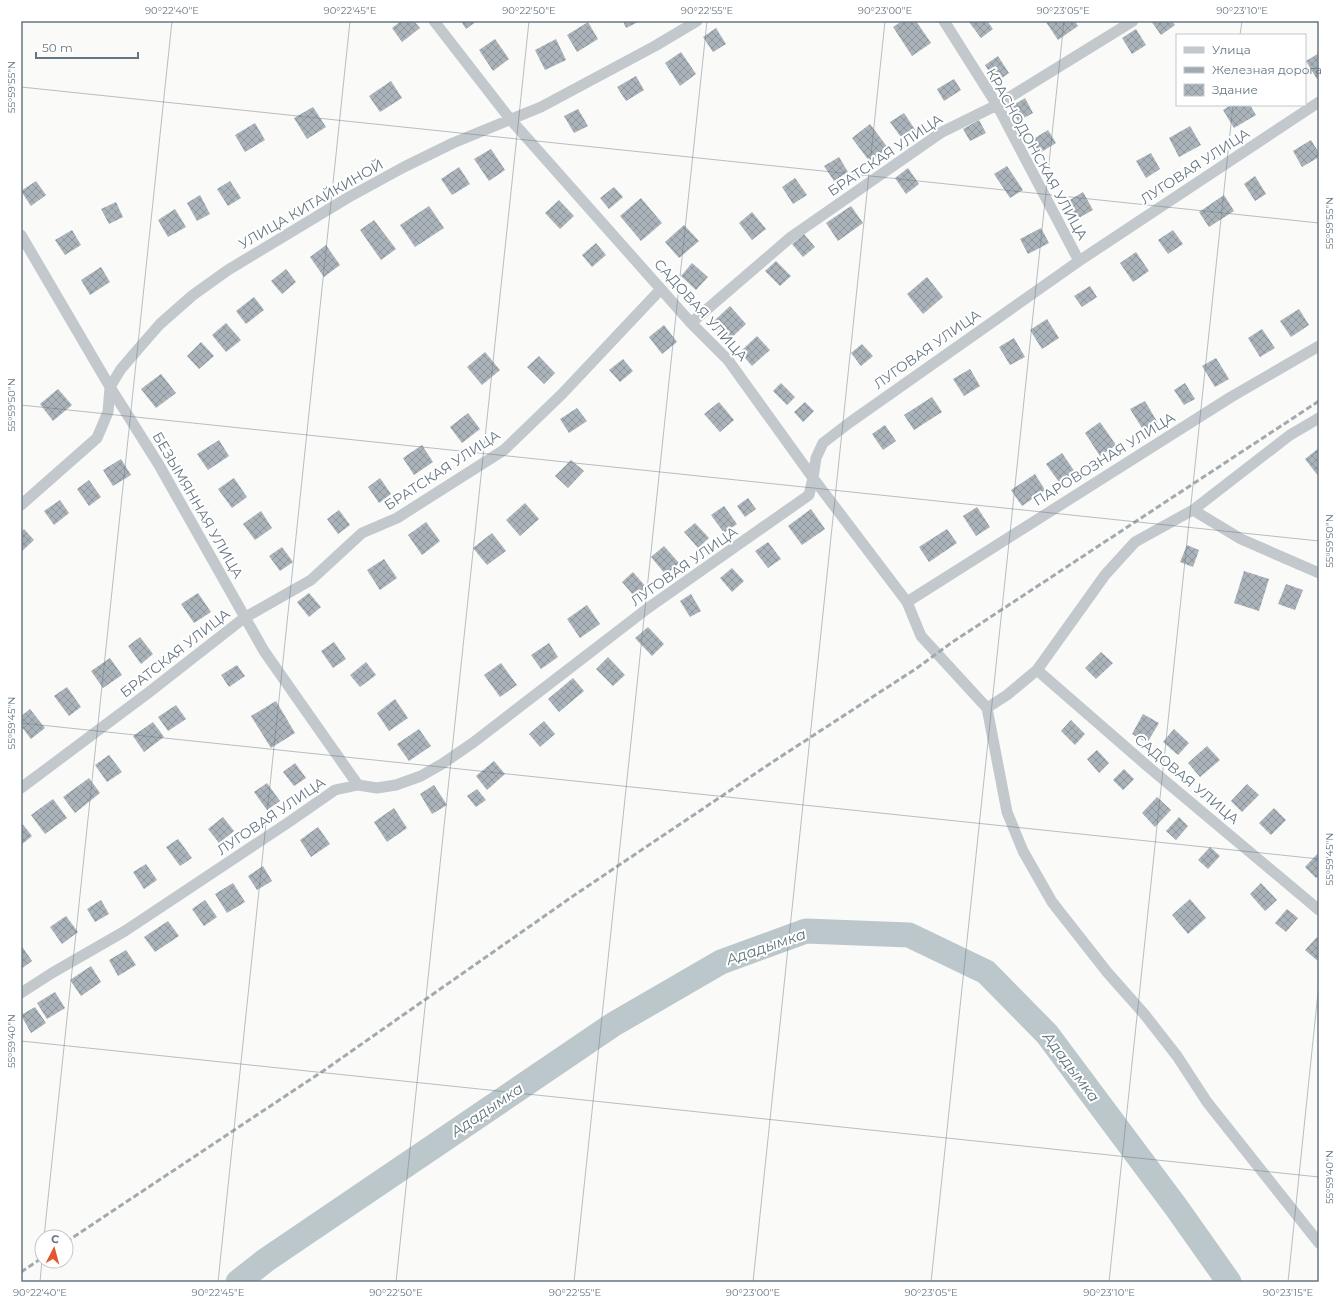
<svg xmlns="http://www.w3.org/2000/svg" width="1340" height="1303" viewBox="0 0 1340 1303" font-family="Montserrat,sans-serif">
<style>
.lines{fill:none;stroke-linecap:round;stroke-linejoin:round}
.river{stroke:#bbc7cb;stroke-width:25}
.building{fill:url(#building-cross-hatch)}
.street{stroke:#c3c8cc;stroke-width:11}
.rail{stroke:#a2aab0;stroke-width:3;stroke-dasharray:6 3;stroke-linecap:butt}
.ticks{fill:none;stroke:#657683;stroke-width:1;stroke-opacity:0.45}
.labels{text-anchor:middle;stroke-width:4;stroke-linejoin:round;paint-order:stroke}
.street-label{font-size:14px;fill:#657683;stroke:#fff}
.water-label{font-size:15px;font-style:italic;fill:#60757c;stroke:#fff}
.neatline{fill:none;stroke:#657683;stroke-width:1.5}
.ticks-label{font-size:10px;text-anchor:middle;fill:#657683}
</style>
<defs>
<pattern id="building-cross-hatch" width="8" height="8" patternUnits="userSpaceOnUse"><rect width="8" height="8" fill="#aab3b9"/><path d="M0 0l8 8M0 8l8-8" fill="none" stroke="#8e969c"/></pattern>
</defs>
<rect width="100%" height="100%" fill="#fafaf8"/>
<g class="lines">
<path class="river" d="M238 1282 266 1260 614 1024 721 962 806 931 909 935 986 972 1047 1034 1176 1207 1229 1282"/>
</g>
<path class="building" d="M401 21H414L420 28 402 42 392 28Z
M461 21H477L466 29Z
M623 21H640L626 28Z
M902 21H916L931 43 912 56 893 27Z
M971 21H987L993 29 981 38 969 22Z
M1048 21H1075L1078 26 1058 40 1046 22Z
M1151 21H1172L1175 25 1161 35Z
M588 22 598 39 577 52 567 35Z
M716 28 726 44 713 52 703 37Z
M1136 29 1146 45 1132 54 1122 38Z
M495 39 509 59 493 71 479 50Z
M556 39 566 60 545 70 535 50Z
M681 52 696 74 680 86 665 63Z
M1319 53V77L1317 79 1306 61Z
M998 56 1009 73 996 82 985 65Z
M636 76 644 90 626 101 617 87Z
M954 79 961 90 944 101 937 89Z
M391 81 402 98 380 112 369 96Z
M1025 98 1033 113 1018 121 1010 107Z
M1231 105H1250L1256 115 1234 128 1223 110Z
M313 107 326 127 307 139 294 118Z
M578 109 588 126 574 133 564 116Z
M904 113 916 131 903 140 890 122Z
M979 120 986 133 970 141 963 129Z
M255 123 265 140 245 152 235 135Z
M870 124 888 148 870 162 852 138Z
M1190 126 1201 145 1179 157 1169 138Z
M1048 130 1056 143 1038 154 1030 141Z
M1311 140 1319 153V157L1302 167 1293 151Z
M491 149 505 170 489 181 474 159Z
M1151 153 1160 169 1146 178 1136 161Z
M839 157 848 172 834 181 824 166Z
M1007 166 1023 190 1010 198 994 174Z
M459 167 470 184 452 195 441 179Z
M908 168 919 184 906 194 895 178Z
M1255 176 1266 194 1255 201 1244 184Z
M795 178 807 195 793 204 782 187Z
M36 181 46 195 31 206 21 191Z
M230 181 241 198 228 206 217 189Z
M614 187 623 197 609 209 600 198Z
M1083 192 1093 210 1075 220 1065 203Z
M200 195 210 214 197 221 187 203Z
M1224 195 1234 211 1209 227 1199 212Z
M641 198 662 223 641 241 620 216Z
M559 200 574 216 560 229 545 213Z
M116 202 123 217 109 224 101 209Z
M429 206 444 228 415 247 400 225Z
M851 206 863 223 838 241 826 223Z
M175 209 186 227 168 237 158 220Z
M752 212 766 229 752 240 739 223Z
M374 220 396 249 381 260 360 230Z
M684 225 699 241 679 258 665 242Z
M1041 228 1049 243 1028 254 1020 239Z
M72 230 81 245 65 255 55 240Z
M1173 230 1183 244 1168 254 1158 240Z
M804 234 815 247 803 257 792 244Z
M596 243 606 255 592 267 582 255Z
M326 245 340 265 324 277 310 257Z
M1136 252 1149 271 1133 282 1120 263Z
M776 261 791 276 780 286 765 271Z
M692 263 708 277 696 290 681 276Z
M101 267 110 282 90 295 81 280Z
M286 269 296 282 282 294 271 281Z
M927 277 943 297 923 314 907 294Z
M1090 286 1097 297 1082 307 1074 296Z
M254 297 264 310 246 324 236 311Z
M730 306 746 324 729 340 713 322Z
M1299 309 1309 325 1291 337 1280 321Z
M1047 319 1059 338 1042 349 1030 330Z
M226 323 241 340 226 352 212 335Z
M664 325 677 342 662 354 649 337Z
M1262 329 1275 348 1260 357 1248 338Z
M757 336 770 350 752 366 740 352Z
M1014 338 1025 357 1010 365 999 347Z
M201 342 214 356 199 369 187 356Z
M862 344 873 356 861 366 851 353Z
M485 352 500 370 482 385 467 367Z
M539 356 555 373 544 384 527 367Z
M1216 358 1229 379 1215 387 1202 366Z
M623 359 633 371 620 382 609 370Z
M970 369 980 386 964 396 953 379Z
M161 374 176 393 156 408 141 389Z
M781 383 795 397 787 405 773 391Z
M1185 383 1195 399 1184 405 1174 390Z
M58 389 72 405 53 421 40 404Z
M932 397 942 412 914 430 904 415Z
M1145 401 1158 423 1144 431 1130 409Z
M719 402 734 420 720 432 704 414Z
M805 402 814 411 803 422 794 412Z
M577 408 587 421 569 433 560 419Z
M468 413 480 429 462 443 450 427Z
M1100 422 1116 445 1100 456 1085 433Z
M885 425 896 441 883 450 872 434Z
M219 440 229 456 208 470 197 454Z
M422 445 433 462 414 475 403 458Z
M1319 448V477L1305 459Z
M1062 453 1075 472 1059 482 1046 464Z
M121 459 131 475 113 486 103 470Z
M571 460 584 471 568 488 555 476Z
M1035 474 1045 490 1022 506 1011 490Z
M234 478 247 497 232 508 218 489Z
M380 478 391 494 379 503 368 487Z
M89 480 101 497 89 506 77 489Z
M748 498 756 509 745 517 737 506Z
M60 500 69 513 54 525 44 511Z
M525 503 539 519 520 536 506 520Z
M724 506 737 524 724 533 711 515Z
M977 507 990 527 976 536 963 516Z
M811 509 825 529 802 545 788 526Z
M339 510 350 525 338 534 327 519Z
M261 511 272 528 255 540 243 524Z
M426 522 440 541 422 555 408 535Z
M695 523 709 538 698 548 684 532Z
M24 529 34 540 21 552V532Z
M947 529 957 543 929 562 919 547Z
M492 533 506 551 487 565 473 548Z
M768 542 781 559 768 568 755 551Z
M1187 545 1199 550 1193 567 1180 562Z
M664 546 679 563 666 575 651 557Z
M282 547 293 562 280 571 269 556Z
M384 559 397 578 380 590 367 570Z
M732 568 744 581 732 592 720 578Z
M1244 571 1269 579 1259 611 1234 603Z
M633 572 646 587 635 597 622 582Z
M1286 584 1303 590 1295 610 1278 604Z
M198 593 211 612 194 623 181 604Z
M309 593 321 607 309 617 297 602Z
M691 594 701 611 690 617 680 601Z
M587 605 600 624 580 638 567 619Z
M648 627 664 644 652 656 635 638Z
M140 637 153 654 141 664 128 646Z
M334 642 346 659 333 668 321 651Z
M549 643 558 657 541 669 531 655Z
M1101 652 1113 663 1096 679 1085 668Z
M608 657 625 675 613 686 596 669Z
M110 658 122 675 103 688 91 671Z
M366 662 376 675 360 687 350 675Z
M501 663 517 685 500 697 484 675Z
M237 665 245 676 229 687 221 675Z
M573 678 584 691 559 712 548 699Z
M67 687 81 707 69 716 54 696Z
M395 699 408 718 389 731 377 713Z
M276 701 295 733 271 748 251 716Z
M176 705 186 719 168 731 158 717Z
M30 709 45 728 31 739 21 726V716Z
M1143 714 1159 723 1147 743 1132 734Z
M1071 720 1085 734 1075 745 1061 731Z
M544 721 555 734 540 747 529 734Z
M153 722 164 737 144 752 133 736Z
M419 729 431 746 409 761 397 744Z
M1174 729 1189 743 1178 755 1163 742Z
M1207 746 1220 760 1200 777 1188 763Z
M1097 750 1109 763 1099 773 1087 759Z
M109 755 122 772 107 782 95 765Z
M494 761 505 774 487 790 476 776Z
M295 763 306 778 294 786 283 772Z
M1124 769 1134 779 1123 790 1113 780Z
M89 778 100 793 75 813 63 797Z
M267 783 280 801 267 810 254 792Z
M1247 784 1259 795 1242 812 1231 801Z
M434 785 447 805 432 814 420 794Z
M477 789 486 800 476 807 467 796Z
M1157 797 1171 810 1155 827 1142 813Z
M53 799 67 818 45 834 31 815Z
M394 808 407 828 387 842 374 822Z
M1274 808 1286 820 1271 835 1259 823Z
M223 817 234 831 219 843 208 829Z
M1179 817 1188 826 1176 840 1166 831Z
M21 822 32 836 21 845Z
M318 827 330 844 311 857 300 840Z
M178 839 192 858 180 866 166 847Z
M1210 847 1220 856 1208 869 1198 860Z
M1319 852V876L1316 878 1305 867Z
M146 864 157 880 144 889 133 872Z
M263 866 272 881 257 890 248 876Z
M233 883 245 902 227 913 215 894Z
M1261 883 1277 900 1265 911 1250 894Z
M1190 899 1206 918 1188 934 1172 915Z
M101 900 109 914 95 922 87 909Z
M205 900 217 917 204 926 192 909Z
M1287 909 1298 918 1286 932 1275 923Z
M66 916 78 932 62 944 50 927Z
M168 921 179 936 155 952 144 937Z
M1317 937 1319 938V962L1305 950Z
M21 945 32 961 21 969Z
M126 950 136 965 118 976 109 960Z
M91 966 101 982 81 996 70 980Z
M55 992 65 1008 47 1019 37 1003Z
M35 1007 46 1023 31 1033 21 1015Z"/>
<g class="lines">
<path class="street" d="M434 21 510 119 691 323 728 360 813 478 907 602 921 636 987 708
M944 21 997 105 1079 261
M21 235 110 387 159 465 264 651 358 785
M691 323 791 237 942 132 997 105 1133 21
M21 505 97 438 108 412 110 387 121 369 139 348 160 324 193 295 228 270 349 197 404 167 453 143 541 107 655 46 697 21
M1193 510 1241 539 1319 573
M907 602 1231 397 1319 346
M1037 670 1145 764 1319 910
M987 708 1007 812 1023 851 1052 902 1107 972 1145 1015 1177 1056 1207 1102 1319 1243
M987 708 1007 695 1037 670 1105 575 1135 542 1193 510 1290 435 1319 418
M21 788 148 693 244 618 311 580 362 533 397 518 504 450 562 394 661 289
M21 993 52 973 125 931 289 822 335 790 358 785 377 788 396 785 421 776 442 764 474 742 648 608 809 495 813 478 816 458 823 443 849 423 1079 261 1319 102"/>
<path class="rail" d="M66 1242 326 1069 576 894 774 761 917 668 951 643 1319 401
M21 1272 42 1258"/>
</g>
<path class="ticks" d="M1240 35 1242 21M21 87 1319 223M21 405 1319 541M21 723 1319 859M21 1041 1319 1177M44 1237 172 21M40 1282 42 1260M218 1282 350 21M396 1282 529 21M574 1282 707 21M753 1282 885 21M931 1282 1064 21M1109 1282 1233 105M1288 1282 1319 983"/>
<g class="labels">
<g class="street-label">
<text transform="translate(1037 154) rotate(61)" y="5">КРАСНОДОНСКАЯ УЛИЦА</text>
<text transform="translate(885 155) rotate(-34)" y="5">БРАТСКАЯ УЛИЦА</text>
<text transform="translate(1195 166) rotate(-33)" y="5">ЛУГОВАЯ УЛИЦА</text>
<text transform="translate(311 204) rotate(-30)" y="5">УЛИЦА КИТАЙКИНОЙ</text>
<text transform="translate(701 310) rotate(48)" y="5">САДОВАЯ УЛИЦА</text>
<text transform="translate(927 349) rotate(-35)" y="5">ЛУГОВАЯ УЛИЦА</text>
<text transform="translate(1104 459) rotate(-32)" y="5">ПАРОВОЗНАЯ УЛИЦА</text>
<text transform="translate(442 470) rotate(-33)" y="5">БРАТСКАЯ УЛИЦА</text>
<text transform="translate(198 505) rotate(60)" y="5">БЕЗЫМЯННАЯ УЛИЦА</text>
<text transform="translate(684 566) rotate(-35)" y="5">ЛУГОВАЯ УЛИЦА</text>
<text transform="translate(175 653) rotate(-38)" y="5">БРАТСКАЯ УЛИЦА</text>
<text transform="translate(1187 779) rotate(40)" y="5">САДОВАЯ УЛИЦА</text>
<text transform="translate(271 816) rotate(-34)" y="5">ЛУГОВАЯ УЛИЦА</text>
</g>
<g class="water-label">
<text transform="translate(766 947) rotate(-19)" y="5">Ададымка</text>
<text transform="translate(1071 1067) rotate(53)" y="5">Ададымка</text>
<text transform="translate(487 1110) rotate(-34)" y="5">Ададымка</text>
</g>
</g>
<rect width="1340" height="1303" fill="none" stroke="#ffffff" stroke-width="44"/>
<rect x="1176" y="34" width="130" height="72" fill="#ffffff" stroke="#c1c8cd"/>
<rect x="1184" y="47" width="20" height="6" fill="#c3c8cc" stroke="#c1c8cd"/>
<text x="1212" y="54" font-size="12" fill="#657683">Улица</text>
<rect x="1184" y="67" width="20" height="6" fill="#a2aab0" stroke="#c1c8cd"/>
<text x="1212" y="74" font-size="12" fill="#657683">Железная дорога</text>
<rect x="1184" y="84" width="20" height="12" fill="url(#building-cross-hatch)" stroke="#c1c8cd"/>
<text x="1212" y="94" font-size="12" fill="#657683">Здание</text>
<g transform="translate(54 1249) rotate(6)"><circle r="19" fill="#ffffff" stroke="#c1c8cd"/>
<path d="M0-3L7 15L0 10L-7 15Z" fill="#e4572e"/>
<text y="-6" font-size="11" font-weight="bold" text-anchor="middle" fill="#657683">С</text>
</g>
<path d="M36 52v6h102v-6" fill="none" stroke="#657683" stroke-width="2"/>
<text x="42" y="52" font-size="12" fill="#657683" stroke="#ffffff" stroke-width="3" paint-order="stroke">50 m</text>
<rect x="22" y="22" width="1296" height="1259" class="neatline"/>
<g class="ticks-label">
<text x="172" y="14">90°22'40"E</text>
<text x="350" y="14">90°22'45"E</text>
<text x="529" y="14">90°22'50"E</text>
<text x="707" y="14">90°22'55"E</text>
<text x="885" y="14">90°23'00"E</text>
<text x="1063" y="14">90°23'05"E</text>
<text x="1242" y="14">90°23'10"E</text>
<text transform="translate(11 87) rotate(-90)" y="4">55°59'55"N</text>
<text transform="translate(1329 223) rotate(-90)" y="4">55°59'55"N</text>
<text transform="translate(11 405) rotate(-90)" y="4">55°59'50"N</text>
<text transform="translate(1329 541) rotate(-90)" y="4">55°59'50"N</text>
<text transform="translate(11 723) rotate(-90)" y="4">55°59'45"N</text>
<text transform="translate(1329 859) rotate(-90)" y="4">55°59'45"N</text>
<text transform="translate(11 1041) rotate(-90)" y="4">55°59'40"N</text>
<text transform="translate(1329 1177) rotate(-90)" y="4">55°59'40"N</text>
<text x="40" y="1296">90°22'40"E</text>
<text x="218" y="1296">90°22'45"E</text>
<text x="396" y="1296">90°22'50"E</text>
<text x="575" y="1296">90°22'55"E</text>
<text x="753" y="1296">90°23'00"E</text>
<text x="931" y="1296">90°23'05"E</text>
<text x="1109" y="1296">90°23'10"E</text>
<text x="1288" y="1296">90°23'15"E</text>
</g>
</svg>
